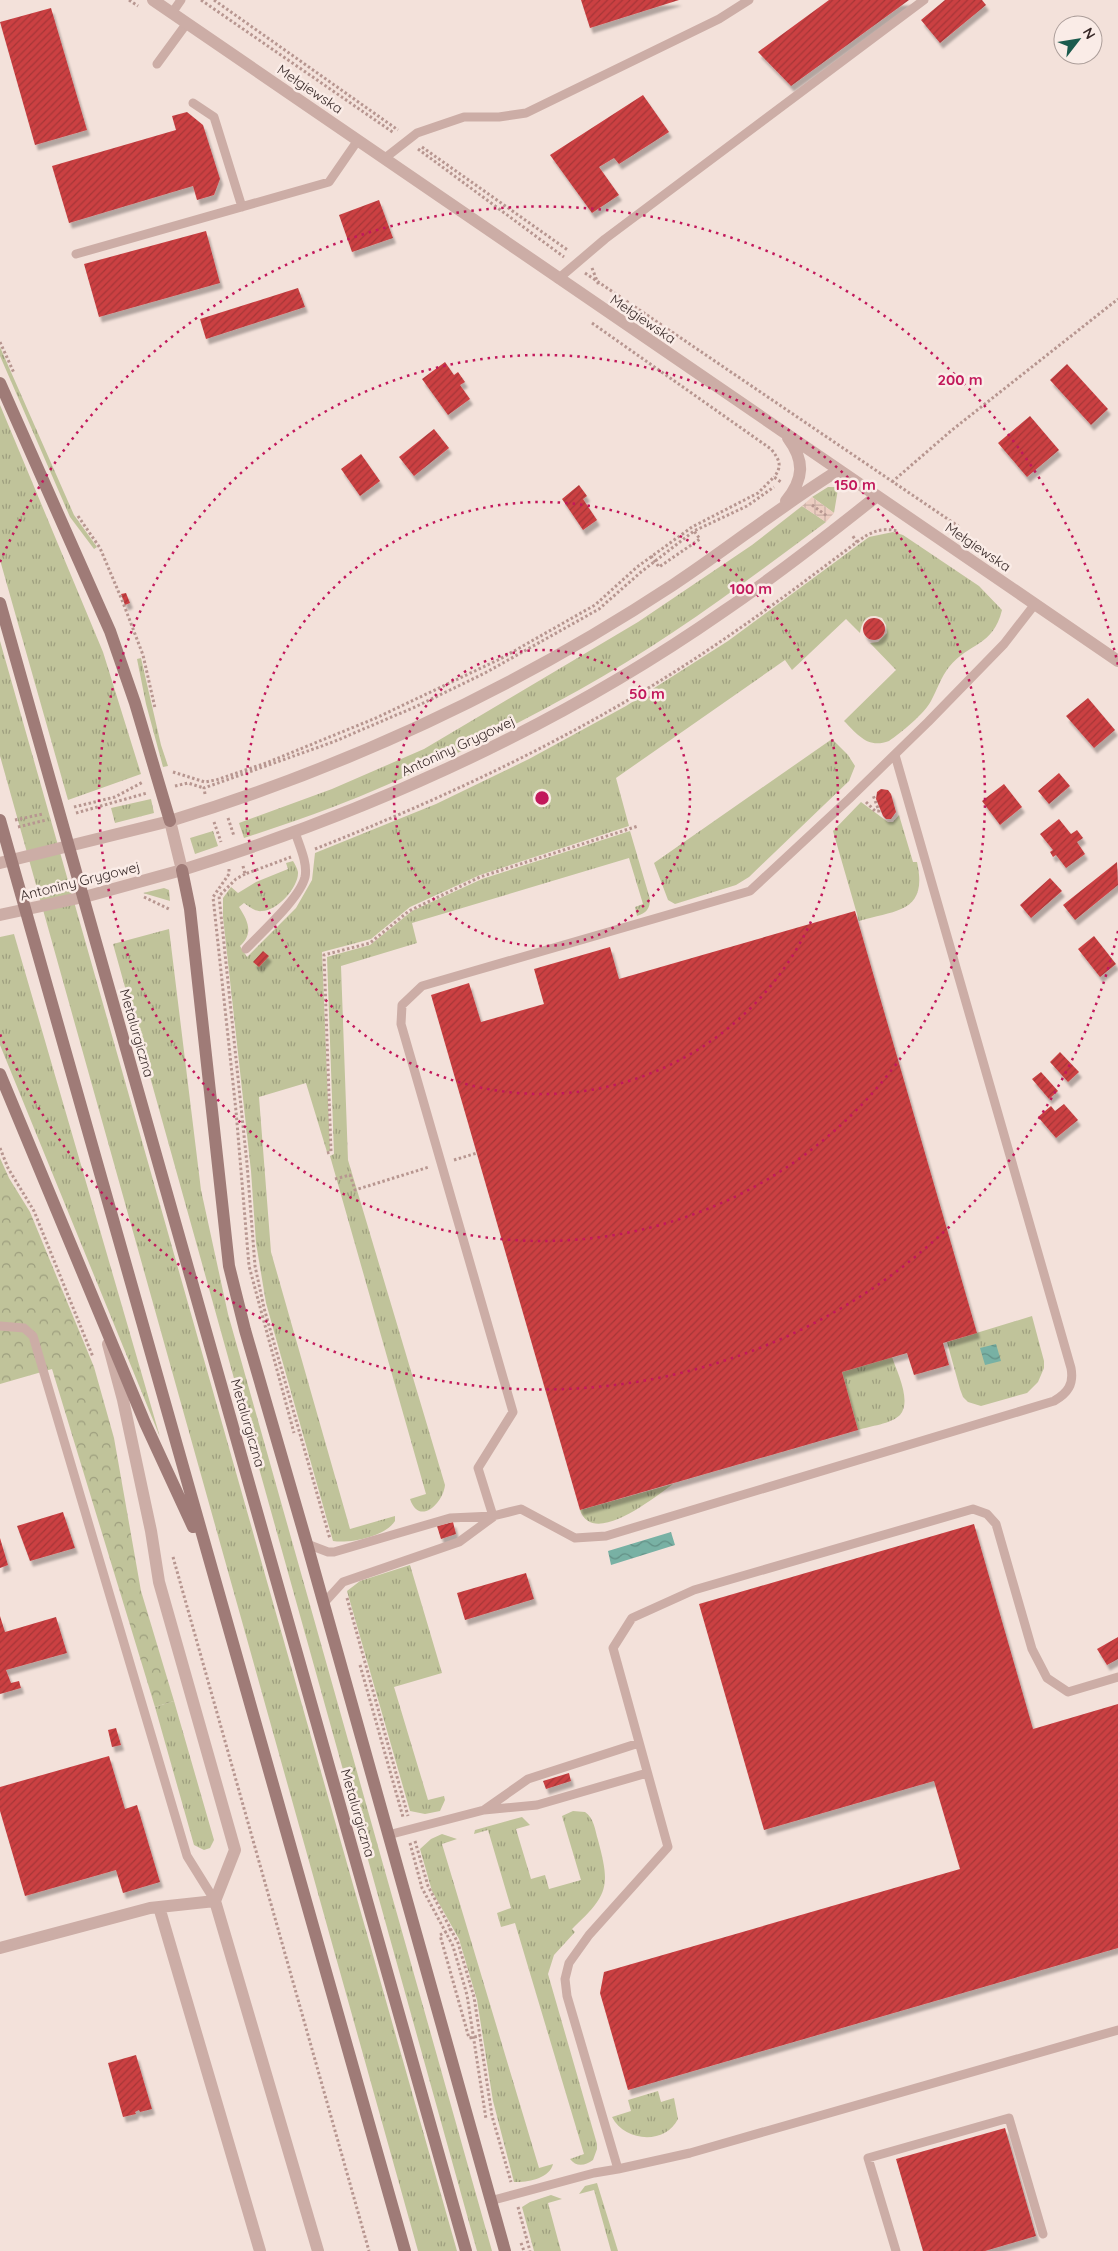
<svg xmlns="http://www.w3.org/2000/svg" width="1118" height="2251" viewBox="0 0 1118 2251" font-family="Quicksand,sans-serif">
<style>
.grass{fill:url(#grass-tufts)}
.forest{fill:url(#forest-crowns)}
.plaza{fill:url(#plaza-grid)}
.water{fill:url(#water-waves)}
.building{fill:url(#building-hatch);filter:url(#shadow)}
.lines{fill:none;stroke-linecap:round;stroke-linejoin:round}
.path{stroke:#b79690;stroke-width:3;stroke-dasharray:2.5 2.5;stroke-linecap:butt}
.service{stroke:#ccada6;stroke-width:9}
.minor{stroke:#ccada6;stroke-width:12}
.tertiary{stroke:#ccada6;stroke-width:12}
.secondary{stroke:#9f7b77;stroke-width:12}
.ring{fill:none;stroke:#c2185b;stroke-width:2.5;stroke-dasharray:2.5 5}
.labels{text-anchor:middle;stroke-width:5;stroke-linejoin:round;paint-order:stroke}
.street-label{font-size:14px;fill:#372827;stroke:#faece7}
.centre{fill:#c2185b;stroke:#faece7;stroke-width:2.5}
.ring-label{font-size:15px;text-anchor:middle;font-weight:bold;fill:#c2185b;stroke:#faece7;stroke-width:5;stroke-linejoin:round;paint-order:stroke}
</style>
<defs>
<pattern id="grass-tufts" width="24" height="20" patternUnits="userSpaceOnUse" patternTransform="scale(1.25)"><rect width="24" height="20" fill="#c0c39a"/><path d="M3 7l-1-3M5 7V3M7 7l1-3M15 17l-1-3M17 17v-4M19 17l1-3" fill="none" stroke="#9d9e7e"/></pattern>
<pattern id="forest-crowns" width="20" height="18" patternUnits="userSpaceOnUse" patternTransform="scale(1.25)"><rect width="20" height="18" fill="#c0c39a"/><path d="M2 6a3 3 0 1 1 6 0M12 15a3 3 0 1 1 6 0" fill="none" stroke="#9d9e7e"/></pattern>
<pattern id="plaza-grid" width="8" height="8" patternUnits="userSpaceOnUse" patternTransform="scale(1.25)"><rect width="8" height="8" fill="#eccdc1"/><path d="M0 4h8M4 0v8" fill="none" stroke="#cbb0a6"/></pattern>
<pattern id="water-waves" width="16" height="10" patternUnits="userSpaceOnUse" patternTransform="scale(1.25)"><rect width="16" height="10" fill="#78b1a4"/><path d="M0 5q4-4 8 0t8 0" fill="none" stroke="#639086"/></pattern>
<pattern id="building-hatch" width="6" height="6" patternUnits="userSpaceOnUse" patternTransform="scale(1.25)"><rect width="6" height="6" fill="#cb4043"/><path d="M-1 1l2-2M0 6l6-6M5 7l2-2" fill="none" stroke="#a63638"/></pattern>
<filter id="shadow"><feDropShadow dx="3" dy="5.5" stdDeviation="1" flood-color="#0004"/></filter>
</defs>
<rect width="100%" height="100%" fill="#f3e1da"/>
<path class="grass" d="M0 347 74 515 97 547 94 549 70 517 0 356Z
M0 405 103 652 141 774 68 800 0 560Z
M828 487H835L838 489 834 513 812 497Z
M802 506 826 522C747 581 666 642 579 690 500 734 418 774 333 807 304 818 274 828 244 838L239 823 332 789 424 749 638 622 752 545Z
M893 532 903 535 979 586 1002 610C993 647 969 642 949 667 941 677 937 690 931 701 925 713 901 733 889 741 868 749 858 735 844 721L896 670 870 643 878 642 887 633 886 625 882 618C868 612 862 620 860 633L846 619 792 670 785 660 616 778 629 826 480 875 410 907 371 939 322 952 330 1151 327 1152 306 1083 259 1097 271 1252 350 1529 395 1516V1521C386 1536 350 1544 333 1541L266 1303 256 1243 251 1171 223 917V898L231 887 238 893 256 882 288 869 286 863 293 861C295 864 297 868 298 872 299 887 277 911 262 911 255 912 250 907 244 903L239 907C248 921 254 933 240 946L247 957 296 908 312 880 315 853 436 804 529 759 626 706 728 641 869 537Z
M0 641 457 2251H418L0 756Z
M141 658 161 745 168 766 163 767 146 704 137 659Z
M832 739 848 755 855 766 849 781 749 877 736 885 675 904 668 900 654 863Z
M151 799 154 813 115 823 111 808Z
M861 802 888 822H893L899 815 913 862H917C928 912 898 910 859 921L833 831Z
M213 831 218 846 195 854 190 838Z
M630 831 650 899C650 909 646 913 637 916L635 907 643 904 629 858 412 923 417 943 341 966 348 1160 445 1485C443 1504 419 1526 410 1499L426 1494 330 1156 334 1154 327 957 370 945 412 911 482 879Z
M164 888 169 890 170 901 143 893Z
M169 929 201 1190 228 1314 492 2251H477L113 944Z
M14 934 160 1437 0 1045V937Z
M1032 1316 1044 1361V1368L1038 1382 1027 1393 981 1406 968 1402 963 1397 960 1389 947 1342Z
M892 1357C897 1372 912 1401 900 1415 891 1424 870 1426 858 1430L842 1372Z
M673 1484C656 1496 593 1548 580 1510Z
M410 1565 442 1673 394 1687 428 1800 444 1796 445 1800 440 1811 425 1814 410 1811 347 1591 360 1581Z
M174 1701 214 1840 210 1848 204 1850 194 1845 155 1707Z
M573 1811 585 1812C594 1818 595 1830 598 1840 610 1885 609 1894 575 1926L572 1929 575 1932 554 1955 548 1974 597 2144V2149L593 2160C585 2166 576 2167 570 2159L584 2154 515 1923 501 1927 497 1913 511 1908 488 1830 474 1834 475 1830 522 1817 530 1825 516 1829 531 1879 545 1875 549 1889 581 1880 562 1816Z
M442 1834 457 1839 442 1844 539 2168 553 2164C550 2178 527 2183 514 2182L493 2101 477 2000 459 1939 432 1891 420 1849 431 1839Z
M658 2091 661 2102 674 2098 678 2119C665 2145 625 2142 612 2117L631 2111 628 2100Z
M597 2183 618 2251H611L594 2190 579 2194 585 2186Z
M551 2195 562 2199 548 2203 561 2251H534L522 2207 530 2202Z"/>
<path class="forest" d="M0 1158 9 1178 30 1212 94 1367 114 1438 141 1591 174 1701 155 1707 52 1369 0 1384Z"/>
<path class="plaza" d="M812 497 834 513 826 522 802 506Z"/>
<path class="water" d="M996 1344 1001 1361 985 1365 980 1348Z
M671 1532 675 1545 611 1565 608 1551Z"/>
<path class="building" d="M581 0H679L590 28Z
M829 0H909L791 86 758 52Z
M945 0H982L986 5 940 43 921 20Z
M51 8 87 130 35 145 0 22Z
M643 95 669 132 619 164 614 158 599 167 619 195 592 213 550 155Z
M187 112 203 125 220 179 214 195 197 200 193 186 69 223 52 166 176 130 172 116Z
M379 200 393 238 352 252 339 215Z
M206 231 220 283 99 317 84 264Z
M298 288 305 307 206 339 200 319Z
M445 362 454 375 458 372 465 382 460 385 470 399 448 415 422 379Z
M1067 364 1108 409 1091 425 1050 380Z
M1030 416 1059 450 1027 477 998 443Z
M434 429 449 448 414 476 399 457Z
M361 454 380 481 360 496 341 469Z
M579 485 587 496 583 499 597 520 583 530 562 499Z
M126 593 130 603 125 605 121 594Z
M863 629a11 11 0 1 1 22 0a11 11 0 1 1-22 0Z
M1088 698 1115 730 1094 748 1066 716Z
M1059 773 1070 786 1049 804 1038 791Z
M1004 784 1022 807 1000 825 982 801Z
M881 789 888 790 891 794 896 812 891 819H886L883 816 876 799 877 792Z
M1059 819 1071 834 1077 830 1083 838 1077 842 1085 854 1066 868 1056 855 1053 857 1050 852 1053 850 1040 834Z
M1117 862 1118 885 1075 920 1063 905Z
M1050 878 1062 891 1031 918 1020 905Z
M855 911 977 1333 943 1343 949 1365 914 1375 907 1353 842 1372 858 1430 580 1510 431 995 469 983 481 1022 544 1004 534 969 610 947 619 979Z
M1094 936 1116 964 1100 977 1078 949Z
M263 951 269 956 259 967 253 962Z
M1060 1052 1079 1072 1068 1082 1050 1062Z
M1041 1072 1058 1091 1049 1099 1032 1079Z
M1064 1104 1078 1120 1056 1138 1038 1117 1051 1106 1055 1111Z
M63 1512 75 1548 30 1561 17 1526Z
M453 1522 456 1534 441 1539 437 1526Z
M974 1524 1033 1729 1118 1704V1948L628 2090 600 1993 604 1972 960 1869 934 1781 764 1830 699 1604Z
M0 1538 8 1565 0 1568Z
M526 1573 534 1599 465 1620 457 1593Z
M0 1616 5 1632 56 1617 67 1653 6 1670 11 1683 19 1681 21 1688 0 1694Z
M1118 1637V1659L1107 1665 1097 1649Z
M116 1728 121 1745 112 1747 108 1730Z
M109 1756 125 1809 137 1805 160 1882 123 1893 116 1870 25 1896 0 1811V1787Z
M569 1773 571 1781 546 1789 543 1781Z
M136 2055 152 2109 140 2112 139 2110 135 2112 136 2114 123 2117 108 2063Z
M1005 2128 1036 2236 985 2251H923L896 2159Z"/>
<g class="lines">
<path class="path" d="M129 0 138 6
M201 0 394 133
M214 0 398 130
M422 147 569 251
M418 149 564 257
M592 268 599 286
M585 273 958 526 959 533
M592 323 771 449C779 459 783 466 774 477
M0 342 14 373
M892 482 952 430 1118 299
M812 505 827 516
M78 516 100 548 122 600 143 655 155 708
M857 542C870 532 881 527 898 531
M651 556 659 567 700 539 694 531
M173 772 205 782 216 780 266 763 376 718 500 659 595 605 637 567 692 527 758 493 774 477 781 482
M175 786 188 783 204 788
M205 794 204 788 333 742 415 707 485 673 599 609 641 572 694 531 747 506 774 487
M866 802 875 811H879L873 795
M74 807 115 797 143 782
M76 813 147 793
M228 818 234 836
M15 820 43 814
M214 822 221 842
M18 827 46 820
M315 849C427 805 536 755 640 693 716 648 787 595 857 542L852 535
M243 866 245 874 291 857
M229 869V874L213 897 236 1111 249 1266 294 1433
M245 874 236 879 219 896 247 1164 255 1266 264 1308 330 1539
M144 897 171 910
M0 1148 8 1168 34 1211 93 1357
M327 1153 331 1152 324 955 370 943 409 911 480 877 638 826
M454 1160 477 1153
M335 1179 350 1175 355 1190 429 1167
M173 1557 369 2251
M347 1598 408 1816
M360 1665 403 1817
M415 1841 428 1886 458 1943 474 1997 492 2116 511 2182
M410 1843 422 1888 453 1946 467 1995 486 2119
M451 1929 440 1935 469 2038 480 2036
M518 2207 530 2251
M521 2243 524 2251"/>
<path class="service" d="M172 13 181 0
M157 64 187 23
M193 103 214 117 242 207
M385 158 417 133 464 117H499L526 113 719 19 749 0
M76 254 329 182 358 140
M558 279 605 239 924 0
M246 949C262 932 300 898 305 877 308 863 299 845 295 832
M0 1326 24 1328 33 1336 187 1856 215 1901
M493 1516 478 1468 513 1412 401 1024 402 1005 422 986 750 891 849 799 928 722 1004 644 1035 604
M307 1544 328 1552H334L450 1518 493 1516 521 1509 575 1538 606 1536 1054 1401C1068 1393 1074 1384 1071 1368L895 755
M323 1604 343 1582 459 1542 493 1517
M1118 1677 1068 1692 1047 1678 1032 1649 996 1524 987 1514 973 1509 694 1590 632 1618 613 1648 668 1847 589 1935 569 1963 565 1979 567 1996 618 2169 690 2153 1118 2030
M484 1810 528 1779 639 1743
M388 1835 484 1810 537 1805 647 1773
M490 2201 594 2173 618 2169
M896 2251 868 2158 1009 2118 1043 2234"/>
<path class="minor" d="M153 0 1118 661
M786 501C804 479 805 461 788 438
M170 821C347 767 518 687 673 585 729 548 782 505 839 470
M182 870C374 810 559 726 724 611 777 575 827 536 877 496
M108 1344 123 1400 151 1531 159 1582 235 1850 215 1901 318 2251
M159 1907 260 2251
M0 1948 150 1908 215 1901"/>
<path class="tertiary" d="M0 863 170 821 182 870 88 896 0 915"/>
<path class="secondary" d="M0 383 110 631 135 703 170 821
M0 603 466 2251
M0 820 405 2251
M182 870 190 909 229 1266 245 1330 307 1544 505 2251
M0 1074 145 1423 193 1527"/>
</g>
<g class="ring">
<circle cx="542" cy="798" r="148"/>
<circle cx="542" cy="798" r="296"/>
<circle cx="542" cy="798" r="443"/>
<path d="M1118 931A591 591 0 0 1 0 1034M0 562A591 591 0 0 1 1118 665"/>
</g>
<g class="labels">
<g class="street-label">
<text transform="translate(310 89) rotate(34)" y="5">Mełgiewska</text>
<text transform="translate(643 319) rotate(34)" y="5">Mełgiewska</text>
<text transform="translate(978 547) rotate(34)" y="5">Mełgiewska</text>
<text transform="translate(458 746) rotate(-25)" y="5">Antoniny Grygowej</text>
<text transform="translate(80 881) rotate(-14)" y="5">Antoniny Grygowej</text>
<text transform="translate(137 1033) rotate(74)" y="5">Metalurgiczna</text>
<text transform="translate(248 1423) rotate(74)" y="5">Metalurgiczna</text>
<text transform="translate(358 1813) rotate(74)" y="5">Metalurgiczna</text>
</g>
</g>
<circle cx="542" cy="798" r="8" class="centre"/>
<g class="ring-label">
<text x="960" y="385">200 m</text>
<text x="855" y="490">150 m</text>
<text x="751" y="594">100 m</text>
<text x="647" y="699">50 m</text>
</g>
<g transform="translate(1078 40) rotate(59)"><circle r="24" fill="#faece7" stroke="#ac9e9a"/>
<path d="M0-4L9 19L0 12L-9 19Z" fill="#1b5b4e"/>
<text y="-8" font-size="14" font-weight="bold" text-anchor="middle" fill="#372827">N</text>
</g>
</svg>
